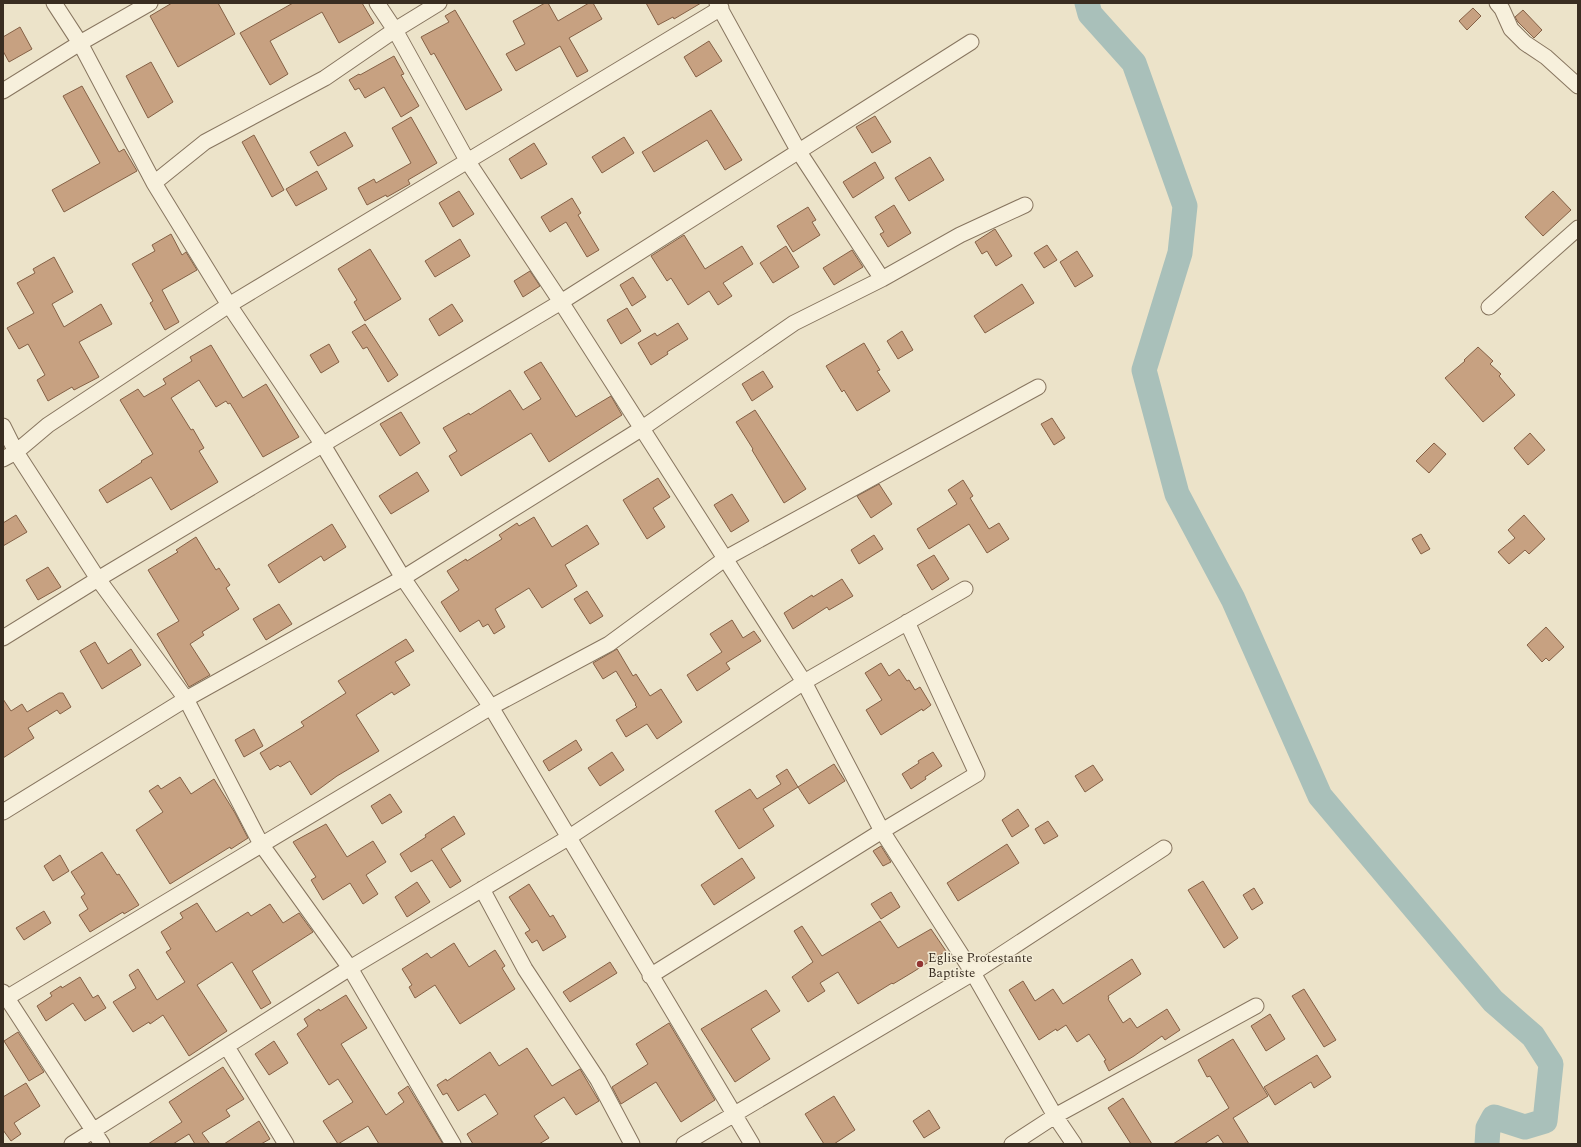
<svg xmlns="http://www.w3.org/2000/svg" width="1581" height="1147" viewBox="0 0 1581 1147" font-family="Spectral,serif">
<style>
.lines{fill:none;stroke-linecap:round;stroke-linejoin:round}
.river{stroke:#a9c0ba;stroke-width:25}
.building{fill:#c7a181;stroke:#856146}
.minor-casing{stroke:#87755f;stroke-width:17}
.minor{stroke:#f7f0dc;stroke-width:15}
.poi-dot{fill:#923533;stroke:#f4edd8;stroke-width:1.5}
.labels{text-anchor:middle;stroke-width:3;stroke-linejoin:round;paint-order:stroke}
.poi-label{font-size:13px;fill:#392d21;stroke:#f4edd8;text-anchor:start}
</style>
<rect width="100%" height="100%" fill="#ece3c9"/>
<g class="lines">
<path class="river" d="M1087 3 1090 14 1134 63 1185 206 1180 253 1144 370 1177 494 1233 599 1320 796 1493 1001 1533 1036 1551 1064 1545 1121 1525 1127 1494 1117 1488 1128 1487 1144"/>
</g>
<path class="building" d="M172 3H218L235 34 178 67 150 16Z
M293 3H362L374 23 339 43 322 12 270 41 288 74 270 85 240 33Z
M545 3H548L558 21 589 3H593L602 19 569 38 588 71 577 77 560 46 516 71 506 54 525 44 513 21Z
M646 3H701L674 19 673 17 658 25Z
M1473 8 1481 16 1467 30 1459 21Z
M455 10 502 90 466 110 434 53 431 55 421 37 449 22 445 16Z
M1523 10 1542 30 1534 38 1518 22 1515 17Z
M20 27 32 49 9 62 3 51V37Z
M709 41 722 61 696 77 684 57Z
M394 56 404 74 401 75 419 106 401 117 384 87 365 98 359 88 355 90 349 80 359 74 360 75Z
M151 62 173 102 148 118 126 76Z
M82 86 119 152 124 149 137 171 64 212 52 190 100 163 63 96Z
M711 110 742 160 725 170 707 140 654 172 642 152Z
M875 116 891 142 872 153 856 127Z
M411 117 437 163 408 180 410 184 387 197 386 195 367 205 358 188 374 179 376 183 411 163 392 128Z
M345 132 353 146 318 166 310 152Z
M254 135 284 190 272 197 242 142Z
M624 137 634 153 602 173 592 157Z
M534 143 547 164 521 179 509 159Z
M930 157 944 180 909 201 895 178Z
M875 162 884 178 853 198 843 182Z
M317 171 327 189 296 206 286 189Z
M459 191 474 214 453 227 439 203Z
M1553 191 1571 210 1543 236 1525 217Z
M572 198 581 213 578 215 599 250 587 257 566 222 550 232 541 217Z
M894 205 911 233 888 247 880 234 884 232 875 217Z
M808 207 816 220 812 222 820 235 793 252 777 226Z
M995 229 1012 256 996 266 987 251 982 254 975 242Z
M171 234 182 255 186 252 197 270 162 290 179 322 165 330 150 303 153 301 132 264 155 251 152 245Z
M684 235 705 269 742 246 753 264 723 283 732 296 718 305 709 291 688 305 671 278 667 281 651 256Z
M460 239 470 256 435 277 425 261Z
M1047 245 1057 260 1044 268 1034 253Z
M786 246 799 267 773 283 760 263Z
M370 249 401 299 365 321 354 302 357 300 338 269Z
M852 250 863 267 834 285 823 268Z
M1077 251 1093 276 1075 287 1060 262Z
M54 257 73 292 52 304 64 327 101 304 112 324 79 342 99 377 74 390 72 387 48 401 37 380 45 375 28 344 19 349 7 328 34 313 17 283 35 273 33 269Z
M530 271 540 286 523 297 514 281Z
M633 277 646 297 632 306 620 285Z
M1022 284 1034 303 985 333 974 316Z
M452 304 463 321 439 336 429 319Z
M627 308 641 331 621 344 607 320Z
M678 323 688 339 667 352 668 354 651 365 638 343 655 333 657 336Z
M365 324 398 375 388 382 367 347 363 349 352 332Z
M902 331 913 350 898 359 887 341Z
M864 343 880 370 877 371 890 391 857 411 844 390 842 392 826 366Z
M329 344 339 362 321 373 310 355Z
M211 345 243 398 266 384 299 437 263 457 230 403 228 404 226 401 216 407 199 380 171 398 191 430 193 429 204 448 199 451 218 482 171 510 151 477 107 503 99 490 142 462 141 461 153 454 120 400 138 389 144 397 166 384 163 379 192 361 190 357Z
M1478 347 1493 361 1490 364 1501 374 1499 376 1515 395 1483 422 1445 378 1465 361 1464 360Z
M541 362 576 417 611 396 622 415 549 462 531 433 461 476 449 456 457 451 443 428 469 413 470 415 510 390 523 410 541 399 524 372Z
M763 371 773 387 752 401 742 384Z
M755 410 806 489 784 503 752 450 753 449 736 422Z
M401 412 420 443 400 456 380 424Z
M1052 418 1065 438 1054 445 1041 424Z
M1530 433 1545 450 1528 465 1514 448Z
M1434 443 1446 454 1429 473 1416 461Z
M417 472 429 491 391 514 379 496Z
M658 478 670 497 653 508 665 527 647 539 623 500Z
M963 480 973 496 970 498 989 529 999 523 1009 539 987 553 969 524 929 549 917 529 957 504 948 490Z
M879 484 892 504 871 518 857 496Z
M732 494 749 521 731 532 714 505Z
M16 515 27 532 3 546V523Z
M1524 515 1545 539 1529 554 1525 550 1509 564 1498 552 1515 538 1508 530Z
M534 517 552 547 587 525 599 544 565 565 577 586 542 608 529 588 495 609 505 627 494 634 488 624 483 627 479 620 460 632 441 602 459 590 447 571 466 559 467 561 502 539 499 535 517 523 519 526Z
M332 524 346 547 324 561 321 556 279 583 268 565Z
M1421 534 1430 549 1421 554 1412 539Z
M874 535 883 549 859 564 851 550Z
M196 537 216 570 219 568 230 585 226 588 239 609 202 632 204 635 190 644 210 675 189 687 157 634 179 621 148 570 178 552 176 550Z
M934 555 949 579 932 590 917 565Z
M48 567 61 587 38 600 26 580Z
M842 579 853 596 829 610 827 607 793 629 784 613 812 595 813 597Z
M587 591 603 616 590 624 574 599Z
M279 604 292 624 266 640 253 619Z
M732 620 743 638 754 631 761 641 726 663 730 669 697 691 687 675 722 652 710 634Z
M1546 627 1564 647 1549 661 1546 658 1542 662 1527 645Z
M406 639 414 651 395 662 410 685 394 695 392 692 356 715 379 751 337 776 311 795 290 761 280 767 278 765 270 770 260 753 304 726 301 722 346 693 338 681Z
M95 642 108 664 131 649 141 665 102 689 80 651Z
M617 649 633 676 636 674 650 696 661 689 682 722 657 739 647 724 626 737 616 720 637 707 635 705 636 704 616 671 603 679 593 663Z
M881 663 889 676 899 669 907 681 909 680 915 690 920 687 931 705 923 711 922 709 881 735 866 710 882 700 865 673Z
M59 693H63L71 707 60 714 57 710 28 728 34 738 3 758V699L11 711 22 704 27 712Z
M254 729 263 746 244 757 235 740Z
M576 740 582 750 549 771 543 761Z
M612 752 624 770 600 786 588 768Z
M933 752 942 766 925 777 926 779 911 789 902 774 919 763 918 761Z
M834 764 845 781 809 804 798 787Z
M1093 765 1103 780 1085 792 1075 776Z
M787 769 798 787 763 809 774 826 739 849 715 811 750 789 757 799 781 784 776 776Z
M180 777 191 794 214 779 235 813 248 838 231 849 230 847 170 884 136 830 163 812 149 791 158 785 161 789Z
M390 794 402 812 382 824 371 806Z
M1018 809 1029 826 1012 837 1002 820Z
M454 816 465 834 441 849 461 881 450 888 432 860 411 872 400 854 426 837 425 835Z
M1048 821 1058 836 1044 844 1035 829Z
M326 824 347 857 373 841 386 862 366 875 378 894 363 904 350 883 323 900 311 880 316 877 293 842Z
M1007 844 1019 863 958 901 947 883Z
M881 846 891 862 883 866 873 851Z
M102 852 117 875 119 874 139 905 124 914 123 912 90 932 79 915 88 909 81 897 85 894 71 872Z
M60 855 69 871 53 881 44 866Z
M742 858 755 878 714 905 701 885Z
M1203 881 1238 938 1224 948 1188 890Z
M417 882 430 902 407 917 395 897Z
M529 884 550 917 553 915 566 937 543 951 537 940 532 943 525 933 530 930 509 897Z
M1254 888 1263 903 1252 910 1243 895Z
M891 892 900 907 881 919 871 904Z
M197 903 216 932 248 912 251 916 270 904 283 923 299 913 313 932 252 971 271 1003 261 1009 232 962 197 985 227 1031 189 1056 163 1015 150 1024 149 1022 133 1032 113 1002 136 988 129 975 138 969 157 1000 185 982 166 952 171 949 161 932 183 918 180 913Z
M44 911 51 923 24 940 16 928Z
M880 921 898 948 931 929 946 951 913 972 893 984 892 983 858 1004 838 972 820 983 825 991 808 1002 792 977 813 962 794 931 802 926 822 956Z
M454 943 469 967 495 950 505 966 502 968 515 989 460 1024 435 985 415 998 409 987 412 985 402 969 427 953 431 958Z
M1132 959 1141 974 1108 996 1109 998 1108 999 1123 1023 1130 1018 1137 1028 1167 1009 1180 1030 1165 1040 1162 1036 1134 1056 1109 1071 1104 1061 1106 1060 1089 1034 1077 1042 1066 1025 1057 1031 1056 1029 1039 1040 1009 990 1023 981 1035 1001 1053 989 1063 1004Z
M610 962 617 973 570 1002 563 992Z
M80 977 93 998 98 995 106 1008 85 1021 73 1003 46 1021 37 1006 52 996 50 993 61 986 62 988Z
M1304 989 1336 1040 1324 1047 1292 996Z
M766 990 780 1011 751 1029 770 1059 735 1082 701 1029Z
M346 995 367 1028 341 1044 386 1115 404 1102 398 1093 408 1086 443 1144H379L368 1126 338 1144 323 1121 353 1102 338 1079 329 1085 297 1034 308 1026 304 1019 319 1009 320 1011Z
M1270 1014 1285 1039 1266 1051 1251 1026Z
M669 1023 715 1100 681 1122 656 1082 621 1104 612 1087 648 1064 636 1044Z
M18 1032 44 1072 29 1081 4 1041Z
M1233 1039 1268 1096 1233 1118 1249 1144H1224L1218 1135 1204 1144H1173L1229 1108 1210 1076 1207 1077 1198 1060Z
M274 1041 288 1063 269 1075 255 1054Z
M527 1048 552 1086 580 1069 599 1101 576 1115 564 1097 534 1116 549 1138 539 1144H473L467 1134 498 1114 485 1094 458 1111 447 1093 443 1095 437 1085 446 1079 447 1081 490 1052 499 1066Z
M1317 1055 1331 1077 1314 1088 1311 1082 1275 1105 1264 1087Z
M223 1067 244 1099 226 1110 230 1116 202 1133 210 1144H195L189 1134 173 1144H148L182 1122 169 1102Z
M26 1083 40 1106 14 1123 21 1134 11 1141 3 1130V1097Z
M834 1096 855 1130 834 1144H824L805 1114Z
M1123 1098 1152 1144H1131L1108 1108Z
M929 1110 940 1128 924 1138 913 1121Z
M259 1121 270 1139 261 1144H224Z"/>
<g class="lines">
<defs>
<path id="minor" d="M54 3 80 43 154 183 229 305 323 445 403 578 491 707 752 1144
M377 3 395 30 468 162 561 302 804 682 882 831 973 973 1055 1116 1074 1144
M717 3 799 152 882 279
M1497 3 1502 9 1511 29 1525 43 1546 57 1578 86
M3 91 80 43 150 3
M154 183 205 142 325 78 395 30 439 3
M1489 307 1578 228
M3 426 16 452 98 579 186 699 261 844 350 968 453 1144
M3 459 16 452 48 425 229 305 721 8
M3 638 98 579 561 302 971 42
M3 812 186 699 403 578 641 429 794 323 882 279 960 235 1025 205
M482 889 525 969 598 1080 632 1144
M650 976 882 831 977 774 907 622
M3 992 102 1144
M3 1000 491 707 609 644 726 558 1038 387
M227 1047 286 1144
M72 1144 350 968 568 838 804 682 965 589
M684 1144 973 973 1164 848
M1012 1144 1055 1116 1256 1006"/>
</defs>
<use href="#minor" class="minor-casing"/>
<use href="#minor" class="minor"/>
</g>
<circle class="poi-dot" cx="920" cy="964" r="4"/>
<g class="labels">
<g class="poi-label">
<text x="928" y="962">Eglise Protestante<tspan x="928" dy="15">Baptiste</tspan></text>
</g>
</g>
<rect width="1581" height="1147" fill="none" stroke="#392d21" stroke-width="8"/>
</svg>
